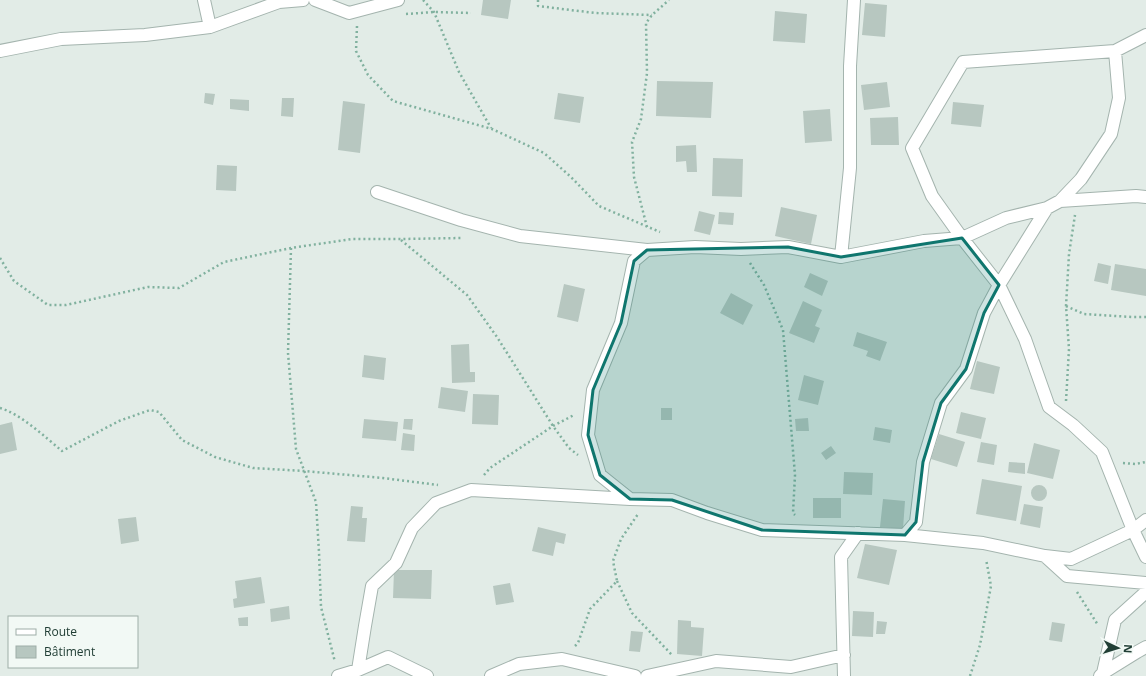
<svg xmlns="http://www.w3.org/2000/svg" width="1146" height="676" viewBox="0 0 1146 676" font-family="'Open Sans',sans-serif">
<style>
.building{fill:#b7c7c0}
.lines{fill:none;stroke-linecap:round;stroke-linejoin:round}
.minor-casing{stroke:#a4b4ae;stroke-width:14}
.path{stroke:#81b19f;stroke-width:2.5;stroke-dasharray:2 3;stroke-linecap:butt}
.minor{stroke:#fff;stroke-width:12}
.marked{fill:#0f766e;fill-opacity:0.2;stroke:#0f766e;stroke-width:3;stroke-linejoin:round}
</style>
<rect width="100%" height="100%" fill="#e2ece7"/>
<path class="building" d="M483 0H511L508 19 481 15Z
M865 3 887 5 885 37 862 35Z
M775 11 807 14 805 43 773 41Z
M657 81 713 82 711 118 656 116Z
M887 82 890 107 864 110 861 85Z
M205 93 215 94 213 105 204 103Z
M558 93 584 97 580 123 554 119Z
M282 98H294L293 117 281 116Z
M230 99 249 100V111L230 109Z
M343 101 365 104 360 153 338 150Z
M953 102 984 105 981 127 951 124Z
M830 109 832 141 805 143 803 111Z
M898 117 899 145H871L870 118Z
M696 145 697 172H687L686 161 676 162V146Z
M713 158 743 159 742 197 712 196Z
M217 165 237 166 236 191 216 190Z
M781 207 817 215 811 244 775 236Z
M699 211 715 215 710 235 694 231Z
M719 212 734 213 733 225 718 224Z
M1098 263 1111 266 1108 284 1094 281Z
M1115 264 1146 269V296L1111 290Z
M810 273 828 281 822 296 804 287Z
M564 284 585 289 578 322 557 317Z
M731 293 753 305 743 325 720 313Z
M803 301 822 310 815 326 820 328 814 343 789 333Z
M857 332 887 342 880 361 866 356 868 351 853 346Z
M469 344 470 372H475V382L452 383 451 345Z
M364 355 386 358 384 380 362 377Z
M977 361 1000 367 994 394 970 389Z
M804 375 824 381 818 405 798 400Z
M441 387 468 391 465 412 438 408Z
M473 394 499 395 498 425 472 424Z
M661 408H672V420H661Z
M961 412 986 418 981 439 956 433Z
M808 418 809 431H796L795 419Z
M364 419 398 422 396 441 362 438Z
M404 419H413L412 430 403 429Z
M12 422 17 450 0 454V425Z
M875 427 892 430 890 443 873 440Z
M403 433 415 435 414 451 401 450Z
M939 434 965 442 957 467 931 459Z
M981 442 997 445 994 465 977 462Z
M1034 443 1060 450 1053 479 1027 473Z
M831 446 836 453 826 460 821 453Z
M1009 462 1025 463V474L1008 472Z
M844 472 873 473 872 495 843 494Z
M982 479 1022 486 1016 521 976 514Z
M1031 493a8 8 0 1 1 16 0a8 8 0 1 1-16 0Z
M813 498H841V518H813Z
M883 499 905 501 903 529 880 527Z
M1024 504 1043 507 1040 528 1020 524Z
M351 506 363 507 362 518H367L365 542 347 541Z
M136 517 139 541 121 544 118 519Z
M538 527 566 534 564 544 556 542 553 556 532 551Z
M865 544 897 550 889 585 857 578Z
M394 570H432L431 599 393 598Z
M261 577 265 603 234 608 233 599 237 598 235 581Z
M510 583 514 602 496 605 493 586Z
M289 606 290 619 271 622 270 609Z
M853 611 874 612 873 637 852 636Z
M248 617V626H239L238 618Z
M678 620 691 621V627L704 628 702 656 677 654Z
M877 621 887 622 885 634H876Z
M1052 622 1065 624 1062 642 1049 640Z
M631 631 643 632 640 652 629 651Z"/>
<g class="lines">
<defs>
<path id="minor" d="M204 0 210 27
M315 0 349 13 398 0
M1146 35 1115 51 963 62 912 148 932 196 962 238 999 285 1025 339 1049 407 1073 425 1102 452 1133 530 1146 557
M0 51 61 39 145 35 210 27 279 2 303 0
M377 192 461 220 520 236 647 250
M1060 201 1136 196 1146 197
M841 257 850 168V66L854 0
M630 499 600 475 588 435 593 390 621 323 634 261 647 250 695 247 741 249 788 247 841 257 924 241 962 238 1006 218 1047 208 1060 201 1081 179 1111 134 1119 98 1115 51
M905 535 983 543 1045 556 1071 559 1133 530 1146 520
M1045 556 1067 576 1146 583
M358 670 365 626 372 586 396 563 412 528 436 503 471 490 630 499 672 500 707 513 762 530 905 535 916 522 923 462 941 403 966 369 984 313 999 285 1047 208
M1103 673 1137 652 1146 647
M338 676 358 670 388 657 427 676
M491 676 519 664 562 659 635 676
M647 676 716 661 791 667 844 655
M844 676 841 557 858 533
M1100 676 1103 673 1115 620 1146 592"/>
</defs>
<use href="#minor" class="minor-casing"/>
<path class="path" d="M423 0 434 12 459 72 491 128
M538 0V6L595 13 652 15
M406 14 434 12 471 13
M357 26 356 51 368 75 393 101 492 129 544 153 571 177 599 206 660 232
M647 227 634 177 632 142 641 119 647 73 646 23 652 15 669 0
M401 240 467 295 497 337 553 426 569 448 578 455
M291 248 288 353 296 449 316 502 319 552 321 607 335 662
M0 258 14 281 48 305H66L148 287 179 288 224 262 291 248 352 239H401L462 238
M750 263 764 285 783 330 795 475 793 513 795 515
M1066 306 1084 314 1132 317H1146
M1066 401 1069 349 1066 306 1069 254 1075 215
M0 408C21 414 45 437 62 451L119 421 150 410 159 412 182 440 215 457 253 468 304 471 383 478 438 485
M1123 463 1135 464 1146 462
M484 475 490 468 553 426 574 415
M617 581 632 613 672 655
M1077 592 1098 625
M575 646 578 643 590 609 617 581 613 561 621 539 638 514
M970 676 980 645 991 586 986 559"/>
<use href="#minor" class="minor"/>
</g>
<path class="marked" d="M962 238 999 285 984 313 966 369 941 403 923 462 916 522 905 535 762 530 672 500 630 499 600 475 588 435 593 390 621 323 634 261 647 250 788 247 841 257Z"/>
<rect x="8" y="616" width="130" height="52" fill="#f2f9f5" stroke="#9eaea8"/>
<rect x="16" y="629" width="20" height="6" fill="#ffffff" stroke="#9eaea8"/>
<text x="44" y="636" font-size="12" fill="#213e35">Route</text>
<rect x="16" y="646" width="20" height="12" fill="#b7c7c0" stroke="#9eaea8"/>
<text x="44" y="656" font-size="12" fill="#213e35">Bâtiment</text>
<g transform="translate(1118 648) rotate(94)" stroke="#f2f9f5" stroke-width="3" paint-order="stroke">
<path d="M0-3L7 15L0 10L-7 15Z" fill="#213e35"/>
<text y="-6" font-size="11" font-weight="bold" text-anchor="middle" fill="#213e35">N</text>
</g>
</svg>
